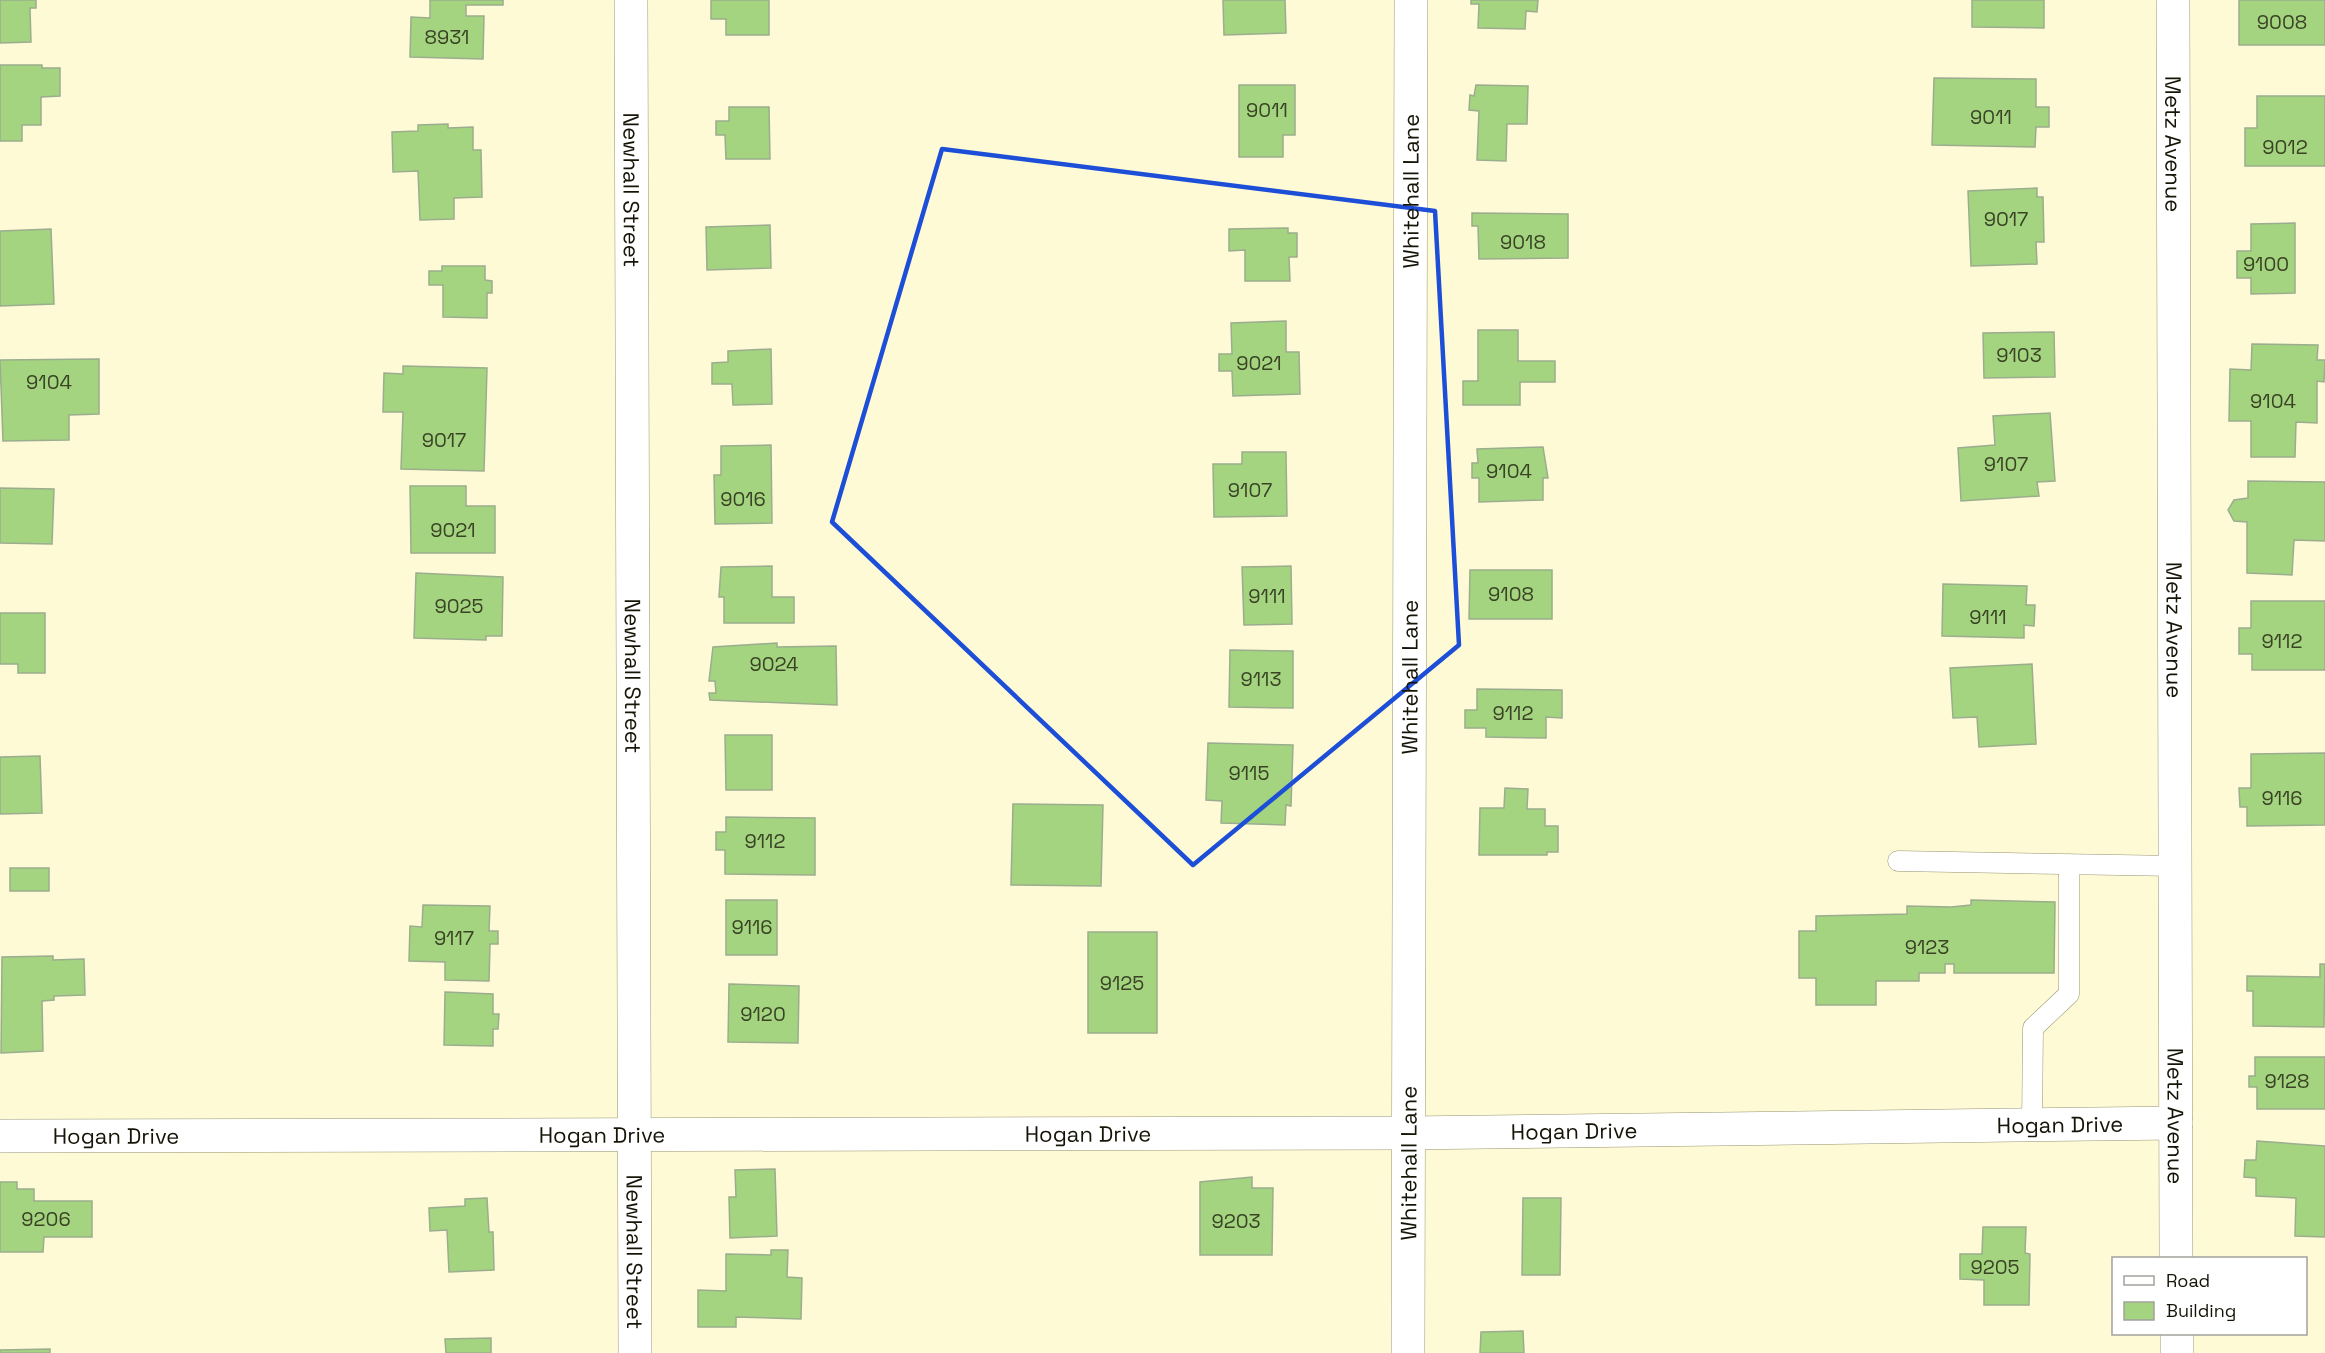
<svg xmlns="http://www.w3.org/2000/svg" width="2325" height="1353" viewBox="0 0 2325 1353" font-family="'Space Grotesk',sans-serif">
<style>
.building{fill:#a4d480;stroke:#9bad8e;stroke-width:1.5}
.lines{fill:none;stroke-linecap:round;stroke-linejoin:round}
.service-casing{stroke:#989573;stroke-width:21}
.minor-casing{stroke:#989573;stroke-width:34}
.service{stroke:#fff;stroke-width:20}
.minor{stroke:#fff;stroke-width:33}
.marked{fill:none;stroke:#1d4ed8;stroke-width:4.5;stroke-linejoin:round}
.labels{text-anchor:middle;stroke-width:5;stroke-linejoin:round;paint-order:stroke}
.number-label{font-size:20px;fill:#3a4425}
.street-label{font-size:22px;fill:#161407;stroke:#fff}
</style>
<rect width="100%" height="100%" fill="#fdfad5"/>
<path class="building" d="M0 0H36V8H30L31 42 0 43Z
M430 0H503V5H466V16H484L483 59 410 57 411 17 430 18Z
M711 0H769V35H726V19H711Z
M1223 0H1285L1286 33 1224 35Z
M1471 0H1538L1537 12 1526 11 1525 29 1478 28 1479 4H1471Z
M1972 0H2044V28L1972 27Z
M2239 0H2325V45H2239Z
M0 65H42V68H60V96L41 97V125H22V141H0Z
M1934 78 2036 79V107H2049V127H2036L2035 147 1932 145Z
M1239 85H1295V135H1283V157H1239Z
M1476 85 1528 86 1527 124H1507L1506 161 1477 160 1479 111 1469 110 1470 95 1474 96Z
M2257 96H2325V166H2245V128H2257Z
M729 107H769L770 159H726L725 135H716V121H729Z
M448 124V128L473 127V150H481L482 197 454 198V219L420 220 418 171 393 172 392 132 418 131V125Z
M2037 188V197H2043L2044 242H2036L2037 264 1971 266 1968 191Z
M1472 213 1568 214V258L1479 259 1478 226H1472Z
M2295 223V293L2251 294V278H2237V251H2251V224Z
M770 225 771 268 707 270 706 227Z
M1288 228V233H1297V257H1289L1290 281H1245V250L1229 251V229Z
M51 229 54 304 0 306V231Z
M442 266H485V280L492 281V293H487V318L443 317V285H429V271H442Z
M1286 321V352H1299L1300 394 1233 396 1232 371H1219V354H1232L1231 323Z
M1478 330H1518V361H1555V382H1520V405H1463V381H1478Z
M2054 332 2055 377 1984 378 1983 333Z
M2252 344 2318 345 2317 360H2325L2324 382 2317 381V423L2296 422 2295 457H2251V421H2229L2230 369 2251 370Z
M771 349 772 404 733 405 732 384H712V363L728 362V351Z
M99 359V414L69 415V440L3 441 0 360Z
M403 366 487 368 484 471 401 469 403 412H383L384 373 403 374Z
M2050 413 2055 481 2037 482 2039 496 1961 501 1958 448 1995 445 1993 416Z
M771 445 772 523 715 524 714 475H721V446Z
M1543 447 1548 478H1543V500L1479 502V478H1472V463H1478L1477 449Z
M1242 452H1286L1287 516 1214 517 1213 464H1242Z
M2248 481 2325 482V541L2294 540 2292 575 2247 573V522L2234 521 2228 510 2234 500 2248 498Z
M410 486H466V506H495V553H411Z
M0 488 54 489 52 544 0 543Z
M772 566V597H794V623H724V597H719L721 567Z
M1291 566 1292 624 1244 625 1242 567Z
M1470 570H1552V619H1469Z
M416 573 503 577 502 636H486V640L414 638Z
M1943 584 2027 586 2026 605H2035L2034 626 2024 625V638L1942 636Z
M2251 601H2325V670H2252V654H2239V628H2251Z
M0 613H45V673H18V664H0Z
M777 643V647L836 646 837 705 710 700 709 693H716L715 681H709L713 647Z
M1230 650 1293 651V708L1229 707Z
M2032 664 2036 744 1979 747 1977 717 1953 718 1950 668Z
M1477 689 1562 690V718L1546 717V738L1486 737V728H1465V710H1477Z
M725 735H772V790H726Z
M1208 743 1293 745 1291 806 1286 805 1285 825 1221 823 1222 801 1206 800Z
M2325 753V825L2247 826V807H2240L2239 788H2251V754Z
M40 756 42 813 0 814V757Z
M1505 788 1528 789 1527 809H1545V826H1558V852H1547V855H1479L1480 808H1504Z
M1013 804 1103 805 1101 886 1011 885Z
M726 817 815 818V875L725 874V850H716V832H726Z
M10 868H49V891H10Z
M726 900H777V955H726Z
M1971 900 2055 902 2054 973H1954V964H1945V973H1919V981H1876V1005H1816V978H1799V931H1816V916L1907 914V906L1951 907 1971 905Z
M423 905 490 906 489 931H498V944H490L489 981 445 980V962L409 961 410 926 422 927Z
M1088 932H1157V1033H1088Z
M53 956V960L84 959 85 995 54 996V1000L42 1001 43 1051 1 1053 2 957Z
M2320 964H2325L2324 1027 2253 1026V991H2247V976L2320 977Z
M729 984 799 986 798 1043 728 1042Z
M445 992 493 994V1014H499L498 1029H493V1046L444 1045Z
M2255 1057H2325V1109H2257V1087H2249V1076H2255Z
M2257 1141 2325 1146V1237L2295 1236 2296 1198 2256 1196V1178L2244 1177 2245 1160H2256Z
M775 1169 777 1236 730 1238 729 1197H736L735 1170Z
M1252 1177V1188H1273L1272 1255H1200V1182Z
M0 1182H17V1189H34V1201H92V1237H44L43 1252H0Z
M487 1198 489 1232H493L494 1270 449 1272 447 1230 430 1231 429 1208 465 1206V1199Z
M1523 1198H1561L1560 1275H1522Z
M1983 1227H2026L2025 1253 2030 1254 2029 1305H1984V1280L1960 1279V1254H1982Z
M771 1250H788L787 1277 802 1278 801 1319 736 1317V1327H698V1290L726 1291V1254L771 1255Z
M1523 1331 1524 1353H1480L1481 1332Z
M491 1338V1353H446L445 1339Z
M50 1349V1353H0V1350Z"/>
<g class="lines">
<defs>
<path id="service" d="M1898 861 2176 866
M2032 1125 2033 1028 2069 994V864"/>
<g id="minor">
<path id="s1" d="M631 0 635 1353"/>
<path id="s2" d="M2173 0 2176 1258"/>
<path id="s3" d="M0 1136 1407 1133 2176 1123"/>
<path d="M2177 1334V1353"/>
<path id="s4" d="M1408 1353 1411 0"/>
</g>
</defs>
<use href="#service" class="service-casing"/>
<use href="#minor" class="minor-casing"/>
<use href="#service" class="service"/>
<use href="#minor" class="minor"/>
</g>
<path class="marked" d="M942 149 1435 211 1459 645 1193 865 832 522Z"/>
<g class="labels">
<g class="number-label">
<text x="2282" y="29">9008</text>
<text x="447" y="44">8931</text>
<text x="1267" y="117">9011</text>
<text x="1991" y="124">9011</text>
<text x="2285" y="154">9012</text>
<text x="2006" y="226">9017</text>
<text x="1523" y="249">9018</text>
<text x="2266" y="271">9100</text>
<text x="2019" y="362">9103</text>
<text x="1259" y="370">9021</text>
<text x="49" y="389">9104</text>
<text x="2273" y="408">9104</text>
<text x="444" y="447">9017</text>
<text x="2006" y="471">9107</text>
<text x="1509" y="478">9104</text>
<text x="1250" y="497">9107</text>
<text x="743" y="506">9016</text>
<text x="453" y="537">9021</text>
<text x="1511" y="601">9108</text>
<text x="1267" y="603">9111</text>
<text x="459" y="613">9025</text>
<text x="1988" y="624">9111</text>
<text x="2282" y="648">9112</text>
<text x="774" y="671">9024</text>
<text x="1261" y="686">9113</text>
<text x="1513" y="720">9112</text>
<text x="1249" y="780">9115</text>
<text x="2282" y="805">9116</text>
<text x="765" y="848">9112</text>
<text x="752" y="934">9116</text>
<text x="454" y="945">9117</text>
<text x="1927" y="954">9123</text>
<text x="1122" y="990">9125</text>
<text x="763" y="1021">9120</text>
<text x="2287" y="1088">9128</text>
<text x="46" y="1226">9206</text>
<text x="1236" y="1228">9203</text>
<text x="1995" y="1274">9205</text>
</g>
<g class="street-label">
<text dy="8" stroke="none"><textPath href="#s2" startOffset="144">Metz Avenue</textPath></text>
<text dy="8" stroke="none"><textPath href="#s1" startOffset="190">Newhall Street</textPath></text>
<text dy="8" stroke="none"><textPath href="#s4" startOffset="1162">Whitehall Lane</textPath></text>
<text dy="8" stroke="none"><textPath href="#s2" startOffset="630">Metz Avenue</textPath></text>
<text dy="8" stroke="none"><textPath href="#s1" startOffset="676">Newhall Street</textPath></text>
<text dy="8" stroke="none"><textPath href="#s4" startOffset="676">Whitehall Lane</textPath></text>
<text dy="8" stroke="none"><textPath href="#s2" startOffset="1116">Metz Avenue</textPath></text>
<text dy="8" stroke="none"><textPath href="#s3" startOffset="2060">Hogan Drive</textPath></text>
<text dy="8" stroke="none"><textPath href="#s3" startOffset="1574">Hogan Drive</textPath></text>
<text dy="8" stroke="none"><textPath href="#s3" startOffset="602">Hogan Drive</textPath></text>
<text dy="8" stroke="none"><textPath href="#s3" startOffset="1088">Hogan Drive</textPath></text>
<text dy="8" stroke="none"><textPath href="#s3" startOffset="116">Hogan Drive</textPath></text>
<text dy="8" stroke="none"><textPath href="#s4" startOffset="190">Whitehall Lane</textPath></text>
<text dy="8" stroke="none"><textPath href="#s1" startOffset="1252">Newhall Street</textPath></text>
</g>
</g>
<rect x="2112" y="1257" width="195" height="78" fill="#ffffff" stroke="#a2a19c" stroke-width="1.5"/>
<rect x="2124" y="1276" width="30" height="9" fill="#ffffff" stroke="#a2a19c" stroke-width="1.5"/>
<text x="2166" y="1287" font-size="18" fill="#161407">Road</text>
<rect x="2124" y="1302" width="30" height="18" fill="#a4d480" stroke="#a2a19c" stroke-width="1.5"/>
<text x="2166" y="1317" font-size="18" fill="#161407">Building</text>
</svg>
